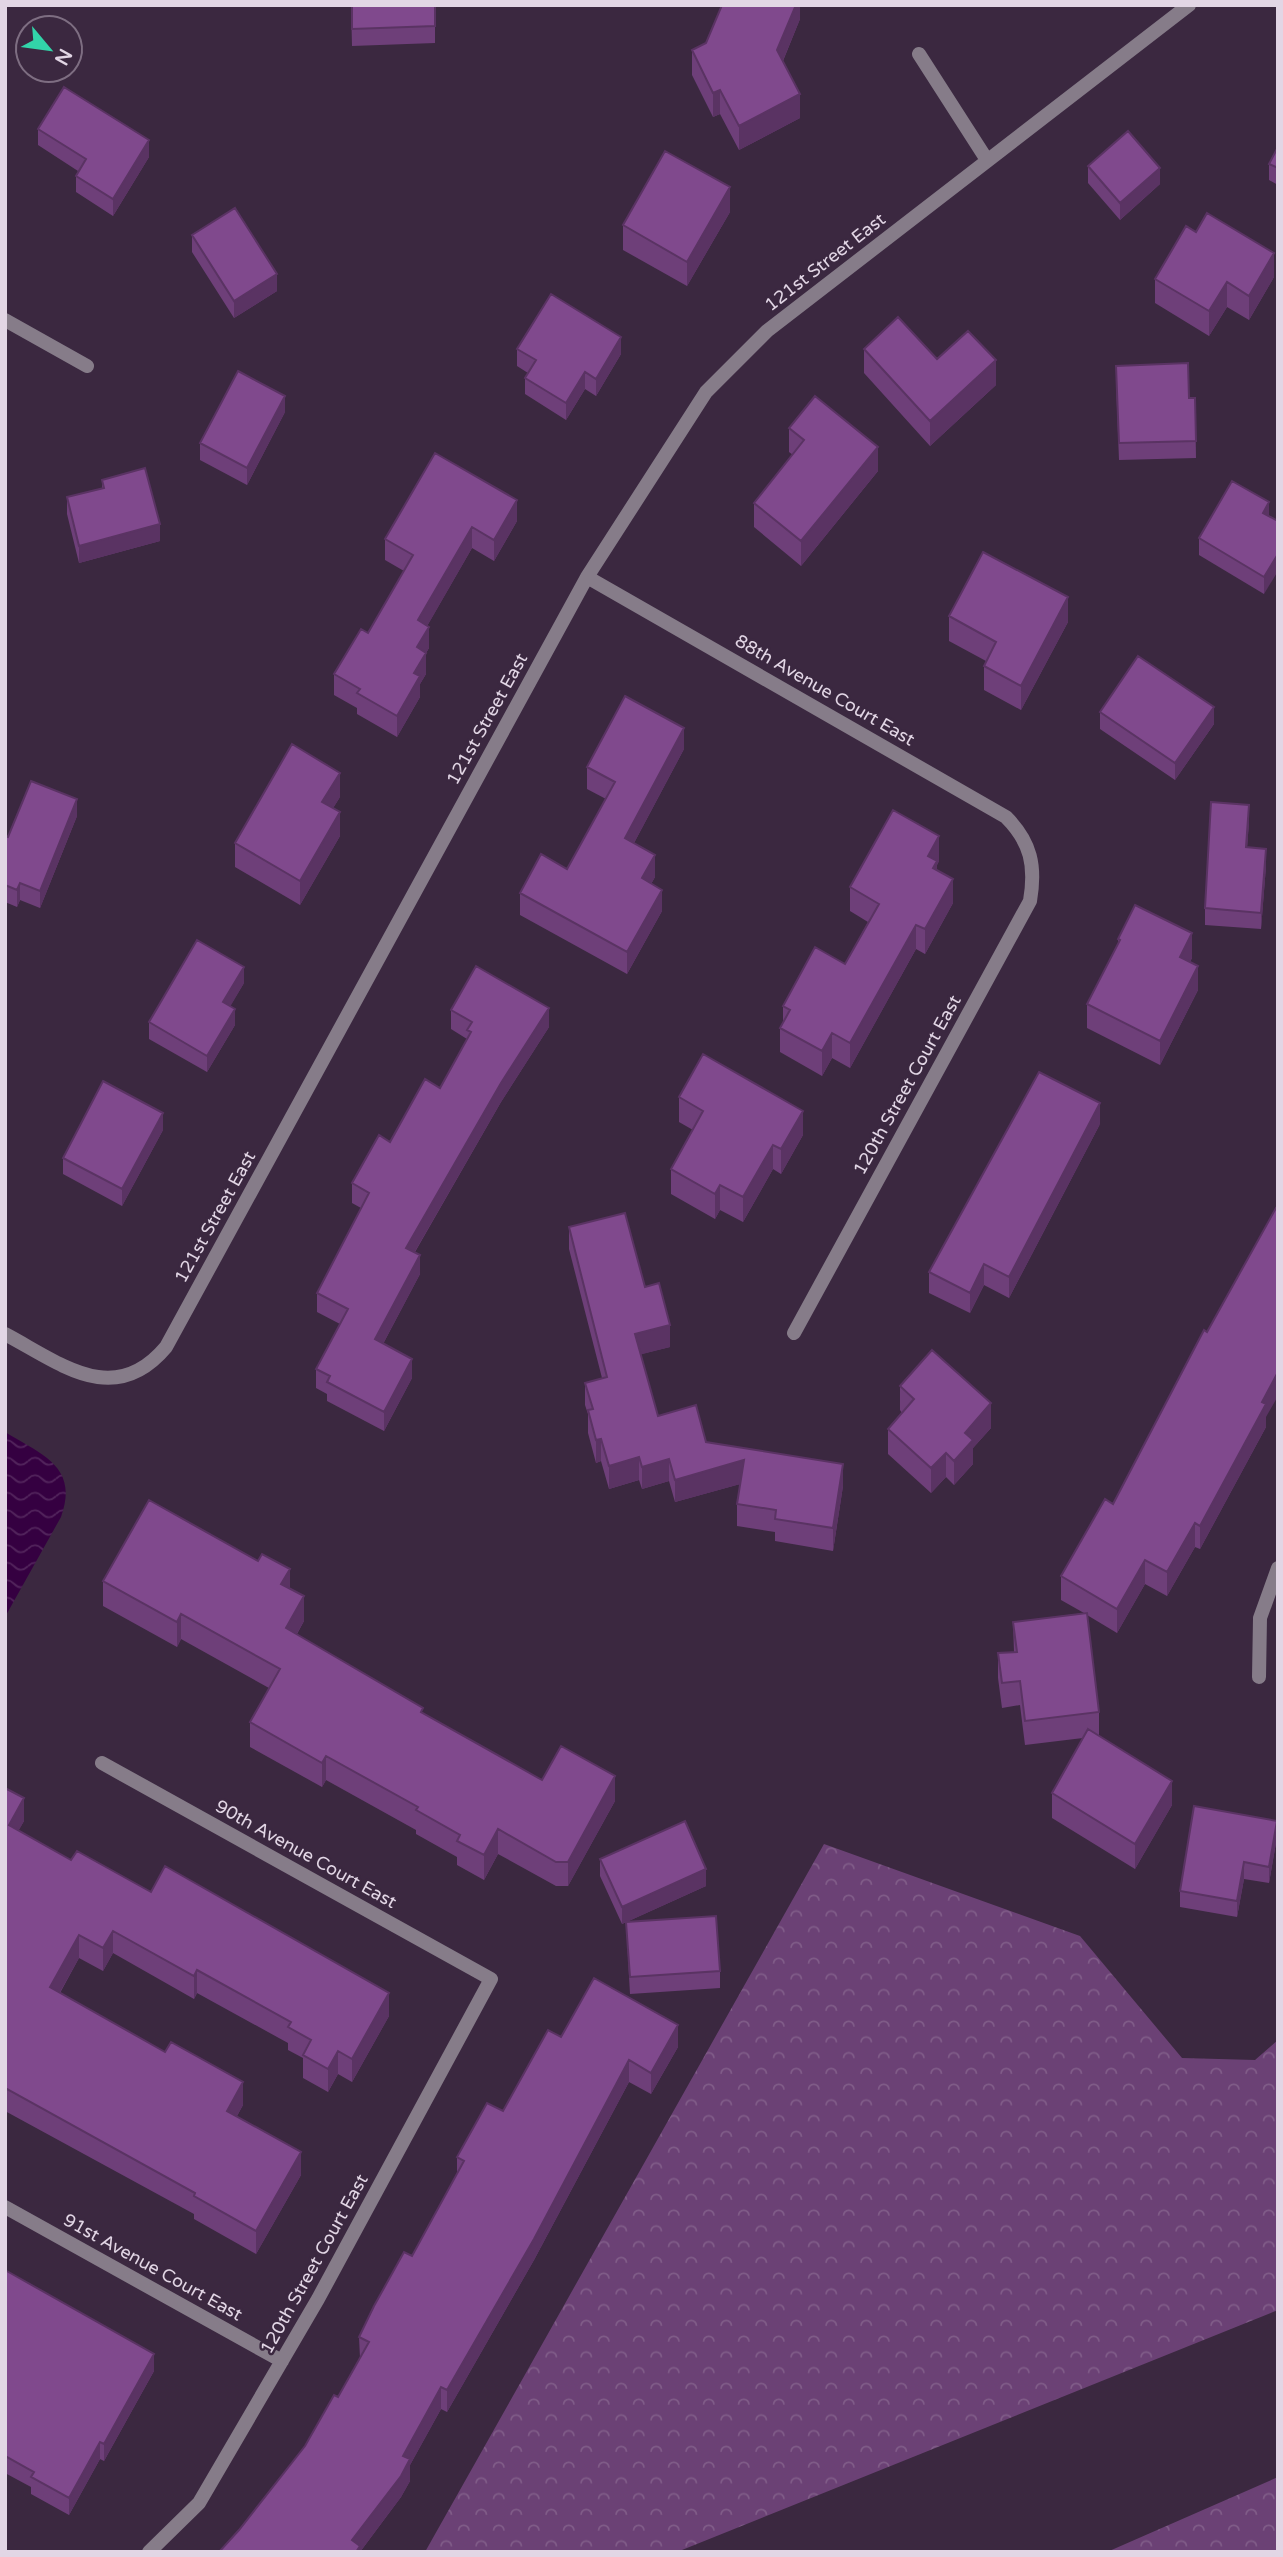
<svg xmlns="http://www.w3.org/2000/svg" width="1283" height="2557" viewBox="0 0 1283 2557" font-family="'Varela Round',sans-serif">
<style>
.forest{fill:url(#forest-crowns)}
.water{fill:url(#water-waves)}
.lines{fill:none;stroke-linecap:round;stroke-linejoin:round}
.minor{stroke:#867c89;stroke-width:14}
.wall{fill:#6e3f79}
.shaded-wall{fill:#5a3363}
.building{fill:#80498d;stroke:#5a3363;stroke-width:2}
.labels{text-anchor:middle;stroke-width:5;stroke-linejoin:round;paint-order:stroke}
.street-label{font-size:18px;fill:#e2d6e5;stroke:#3b2840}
</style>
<defs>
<pattern id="forest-crowns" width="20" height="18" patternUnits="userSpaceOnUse" patternTransform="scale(1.75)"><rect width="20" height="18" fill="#6b4175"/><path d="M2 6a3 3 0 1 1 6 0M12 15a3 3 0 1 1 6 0" fill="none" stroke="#805c88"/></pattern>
<pattern id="water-waves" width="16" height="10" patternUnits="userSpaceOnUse" patternTransform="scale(1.75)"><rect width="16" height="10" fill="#350041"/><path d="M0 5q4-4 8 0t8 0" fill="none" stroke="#52245c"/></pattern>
</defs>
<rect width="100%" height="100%" fill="#3b2840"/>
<path class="forest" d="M824 1844 1080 1936 1182 2058 1255 2060 1278 2040V2310L677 2552H425Z
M1278 2477V2552H1107Z"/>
<path class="water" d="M5 1432C43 1455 79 1467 61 1517L5 1617Z"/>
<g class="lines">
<path class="minor" d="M919 54 987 160
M5 320 87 366
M587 577 1006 817C1031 842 1036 866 1030 901L794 1333
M5 1334C60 1363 114 1409 166 1347L587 577 706 392 767 331 1189 5
M1259 1677 1260 1618 1278 1568
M102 1763 491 1979 318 2299 199 2503 149 2552
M5 2207 282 2361"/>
</g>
<path class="wall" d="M351 5H435V43L352 46Z
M800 5V19L783 61 800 118 739 150 720 114 713 117 692 75V50Z
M38 129 149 157 113 216 76 192V176L78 171 38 145Z
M1278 147V185L1269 180V164Z
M1088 166 1160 184 1120 220 1088 183Z
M730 212 687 286 623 250V225Z
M192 235 277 291 234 318 192 252Z
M1274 277 1249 320 1227 307 1209 336 1155 303V279Z
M517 349 621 354 596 396 585 389 566 420 525 394V378L528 373 517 366Z
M864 349 937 359 996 385 930 446 864 373Z
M1116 383 1189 398H1195L1196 458 1119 460Z
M285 412 247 485 200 460V443Z
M789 428 878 471 801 566 754 527V503L793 455 789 452Z
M435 453 517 521 494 561 472 548 427 626 429 648 426 653V674L420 684V697L397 737 357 714V708L334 695V674L368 633 404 571 385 560V539Z
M102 480 160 541 79 563 67 514V497L102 488Z
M1269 516 1264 594 1199 555V538Z
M949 616 1068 622 1021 710 984 690V666L986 661 949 641Z
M1100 712 1214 724 1175 780 1100 729Z
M684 749 634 843 655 877 651 884 662 911 627 974 520 915V893L567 869 606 799 587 789V767Z
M340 797 333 808 340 836 300 905 235 867V843Z
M77 816 40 908 20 900 17 907 5 902V836L8 837Z
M1249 822 1247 847 1266 866 1261 929 1205 925V908Z
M939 861 937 865V870L953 903 925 954 916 949 850 1068 832 1058 822 1076 780 1052V1028L783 1023V1006L845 964 868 922 850 911V887Z
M1118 939 1192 958 1190 962 1198 990 1160 1065 1087 1028V1004L1118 944Z
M244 983 230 1006 235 1025 207 1072 149 1039V1022Z
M451 1010 549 1027 501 1102 415 1252 420 1274 383 1344 412 1378 384 1431 327 1401V1394L316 1388V1369L340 1324 317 1312V1293L361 1208 352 1203V1183L440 1088 467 1039 451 1029Z
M679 1097 803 1135 781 1174 773 1169 743 1222 720 1210 715 1219 671 1194V1169L693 1130 679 1122Z
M1100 1124 1009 1298 984 1285 970 1313 929 1293V1272Z
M163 1130 122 1206 63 1174V1158Z
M569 1227 645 1287 670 1347 641 1354 658 1416 706 1442 843 1486 833 1551 775 1541V1532L737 1526V1504L740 1484 675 1502 669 1481 642 1489 639 1480 609 1489 601 1461 596 1463 588 1433V1414L585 1405V1383L602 1378 569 1249Z
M900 1386 991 1428 973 1448V1464L954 1485 946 1477 931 1493 888 1454V1429L902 1413 900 1410Z
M1266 1417V1427L1200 1549 1195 1547 1167 1596 1145 1584 1117 1633 1087 1615 1099 1712V1736L1172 1805 1135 1869 1052 1818V1793L1083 1738 1025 1745 1020 1705 1002 1708 998 1678V1653L1014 1652 1013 1622 1084 1613 1061 1600V1576L1113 1504Z
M258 1561 290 1588 304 1621 297 1634 423 1713 542 1780 615 1801 568 1886H556L498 1854 484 1880 457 1865V1857L416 1834V1830L326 1780 322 1787 250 1747V1722L269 1688 181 1639 177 1647 103 1606V1581Z
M5 1788 24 1821 18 1831 71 1860 151 1892 389 2016 352 2082 338 2074 328 2092 303 2078V2058L288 2050V2043L197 1993 194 1999 113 1953 103 1971 79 1958 60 1993 243 2105 237 2116 301 2175 256 2254 194 2219V2214L5 2111Z
M1277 1837 1269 1883 1244 1879 1237 1917 1180 1907V1891Z
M600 1859 706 1886 622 1924 600 1876Z
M626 1922 720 1971V1988L630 1994Z
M561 2037 678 2047 651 2094 629 2082 534 2260 447 2412 441 2409 410 2465V2481L401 2497 360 2552 239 2530 305 2446 338 2397 360 2358 359 2337 412 2256 457 2175V2157L503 2111Z
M5 2270 154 2371 104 2461 100 2459 69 2515 31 2494V2487L5 2473Z"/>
<path class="shaded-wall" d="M796 5H800V19L777 75V50Z
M720 90V114L713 117V93Z
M800 94V118L739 150V126Z
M149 140V157L113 216V199Z
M1160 168V184L1120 220V203Z
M730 187V212L687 286V262Z
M1274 253V277L1249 320V296Z
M277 274V291L234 318V301Z
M1227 282V307L1209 336V311Z
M621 337V354L596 396V379Z
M996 360V385L930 446V421Z
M585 372V389L566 420V403Z
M285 396V412L247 485V468Z
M878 447V471L801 566V541Z
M517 500V521L494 561V540Z
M1269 502V519L1263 513Z
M160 524V541L79 563V546Z
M472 527V548L418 642V620Z
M1278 554V571L1264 594V577Z
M1068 597V622L1021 710V686Z
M429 627V648L426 653V674L420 684V697L397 737V716L414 673 417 647Z
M1214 707V724L1175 780V763Z
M684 728V749L625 860V838Z
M340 773V797L322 826V802Z
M77 799V816L40 908V891Z
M1249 805V822L1246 864V847Z
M340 812V836L300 905V881Z
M939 836V861L937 865V885L928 856Z
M1266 849V866L1261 929V913Z
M655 855V877L642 900V878Z
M953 879V903L925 954V929Z
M20 883V900L17 907V890Z
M662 890V911L627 974V952Z
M916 925V949L850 1068V1043Z
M1192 933V958L1180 981V957Z
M1198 966V990L1160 1065V1041Z
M244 967V983L223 1019V1002Z
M549 1008V1027L501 1102 406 1267V1248L501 1083Z
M235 1009V1025L207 1072V1056Z
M832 1033V1058L822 1076V1051Z
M1100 1103V1124L1009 1298V1277Z
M803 1111V1135L781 1174V1149Z
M163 1113V1130L122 1206V1189Z
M773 1145V1169L743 1222V1197Z
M720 1185V1210L715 1219V1194Z
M420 1255V1274L375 1359V1339Z
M984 1264V1285L970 1313V1293Z
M670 1325V1347L635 1356V1334Z
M412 1359V1378L384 1431V1412Z
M1278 1372V1396L1266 1417V1427L1200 1549V1526L1262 1402Z
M991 1403V1428L973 1448V1464L954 1485V1461L965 1433Z
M601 1439V1461L596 1463V1440Z
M946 1453V1477L931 1493V1468Z
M639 1457V1480L609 1489V1466Z
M669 1459V1481L642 1489V1467Z
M744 1460V1483L675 1502V1480Z
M843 1464V1486L833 1551V1528Z
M1195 1523V1547L1167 1596V1572Z
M1145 1560V1584L1117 1633V1609Z
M290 1569V1593L281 1584Z
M304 1596V1621L286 1653V1628Z
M181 1614V1639L177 1647V1622Z
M326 1756V1780L322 1787V1763Z
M615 1776V1801L568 1886V1862Z
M1172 1781V1805L1135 1869V1844Z
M24 1798V1821L9 1848V1825Z
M1277 1821V1837L1269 1883V1867Z
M498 1829V1854L484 1880V1855Z
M1244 1862V1879L1237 1917V1901Z
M706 1869V1886L622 1924V1907Z
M113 1931V1953L103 1971V1948Z
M79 1935V1958L50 2010V1987Z
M197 1970V1993L194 1999V1976Z
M389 1993V2016L352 2082V2059Z
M678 2025V2047L651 2094V2073Z
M338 2051V2074L328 2092V2069Z
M629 2060V2082L534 2260 447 2412V2390Z
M243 2082V2105L227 2134V2111Z
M301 2152V2175L256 2254V2231Z
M154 2354V2371L104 2461V2444Z
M441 2387V2409L410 2465V2481L401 2497 360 2552H352V2540L403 2456Z
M100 2442V2459L69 2515V2498Z"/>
<path class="building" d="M352 5H435V26L352 29Z
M722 5H796L777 50 800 94 739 126 720 90 713 93 692 50 706 43Z
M64 87 149 140 113 199 76 176 86 159 38 129Z
M1128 131 1160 168 1120 203 1088 166Z
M1278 147V168L1269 164Z
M665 151 730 187 687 262 623 225Z
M235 208 277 274 234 301 192 235Z
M1207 213 1274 253 1249 296 1227 282 1209 311 1155 279 1186 226 1196 232Z
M551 294 621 337 596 379 585 372 566 403 525 378 536 360 517 349Z
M898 317 937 359 968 331 996 360 930 421 864 349Z
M1188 363 1189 398H1195L1196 441 1119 443 1116 366Z
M238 371 285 396 247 468 200 443Z
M815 396 878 447 801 541 754 503 804 440 789 428Z
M435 453 517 500 494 540 472 527 418 620 429 627 417 647 426 653 414 673 420 676 397 716 357 693 360 689 334 674 361 629 368 633 413 555 385 539Z
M145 468 160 524 79 546 67 497 104 488 102 480Z
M1232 481 1269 502 1263 513 1278 521V554L1264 577 1199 538Z
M983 552 1068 597 1021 686 984 666 996 642 949 616Z
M1138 656 1214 707 1175 763 1100 712Z
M625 696 684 728 625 838 655 855 642 878 662 890 627 952 520 893 541 854 567 869 615 782 587 767Z
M292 744 340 773 322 802 340 812 300 881 235 843Z
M31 781 77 799 40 891 20 883 17 890 5 885V836L8 837Z
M1211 802 1249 805 1246 847 1266 849 1261 913 1205 908Z
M893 810 939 836 928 856 937 861 933 868 953 879 925 929 916 925 850 1043 832 1033 822 1051 780 1028 790 1010 783 1006 815 947 845 964 879 904 850 887Z
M1135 905 1192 933 1180 957 1198 966 1160 1041 1087 1004 1120 940 1118 939Z
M197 940 244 967 223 1002 235 1009 207 1056 149 1022Z
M476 966 549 1008 501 1083 406 1248 420 1255 375 1339 412 1359 384 1412 327 1382 330 1376 316 1369 348 1309 317 1293 369 1193 352 1183 379 1135 390 1142 425 1079 440 1088 471 1032 467 1030 472 1022 451 1010Z
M703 1054 803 1111 781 1149 773 1145 743 1197 720 1185 715 1194 671 1169 703 1111 679 1097Z
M1039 1072 1100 1103 1009 1277 984 1264 970 1293 929 1272Z
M103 1081 163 1113 122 1189 63 1158Z
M1276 1208 1278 1209V1372L1262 1402 1266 1404 1200 1526 1195 1523 1167 1572 1145 1560 1117 1609 1061 1576 1105 1499 1113 1504 1204 1330 1207 1332Z
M625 1213 645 1287 659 1283 670 1325 635 1334 658 1416 696 1405 706 1442 843 1464 833 1528 775 1519 776 1510 737 1504 744 1460 675 1480 669 1459 642 1467 639 1457 609 1466 601 1439 596 1440 588 1410 593 1409 585 1383 607 1377 569 1227Z
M932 1350 991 1403 965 1433 973 1440 954 1461 946 1453 931 1468 888 1429 914 1399 900 1386Z
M149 1500 258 1561 262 1554 290 1569 281 1584 304 1596 286 1628 423 1708 421 1712 542 1780 561 1746 615 1776 568 1862H556L498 1829 484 1855 457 1841 460 1835 416 1810 418 1807 326 1756 322 1763 250 1722 280 1669 181 1614 177 1622 103 1581Z
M1087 1613 1099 1712 1025 1721 1020 1681 1002 1683 998 1653 1017 1652 1013 1622Z
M1088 1729 1172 1781 1135 1844 1052 1793Z
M5 1788 24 1798 9 1825 71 1860 77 1851 151 1892 165 1866 389 1993 352 2059 338 2051 328 2069 303 2055 311 2040 288 2027 291 2022 197 1970 194 1976 113 1931 103 1948 79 1935 50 1987 165 2052 171 2042 243 2082 227 2111 301 2152 256 2231 194 2196 195 2193 5 2088Z
M1194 1806 1277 1821 1269 1867 1244 1862 1237 1901 1180 1891Z
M685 1821 706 1869 622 1907 600 1859Z
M716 1916 720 1971 630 1977 626 1922Z
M594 1978 678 2025 651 2073 629 2060 534 2239 447 2390 441 2387 403 2456 410 2459 401 2476 352 2540 360 2546 356 2552H219L239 2530 305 2446 334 2395 338 2397 369 2342 359 2337 374 2306 404 2252 412 2256 464 2161 457 2157 487 2103 503 2111 548 2030 561 2037Z
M5 2270 154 2354 104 2444 100 2442 69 2498 31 2477 34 2472 5 2456Z"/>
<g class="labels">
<g class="street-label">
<text transform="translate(825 262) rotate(-38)" y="6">121st Street East</text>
<text transform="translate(825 690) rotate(30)" y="6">88th Avenue Court East</text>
<text transform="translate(487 719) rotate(-61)" y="6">121st Street East</text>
<text transform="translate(907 1085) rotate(-61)" y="6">120th Street Court East</text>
<text transform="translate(215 1217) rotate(-61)" y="6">121st Street East</text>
<text transform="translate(306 1854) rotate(29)" y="6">90th Avenue Court East</text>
<text transform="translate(314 2264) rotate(-61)" y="6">120th Street Court East</text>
<text transform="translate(153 2267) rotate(29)" y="6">91st Avenue Court East</text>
</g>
</g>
<rect width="1283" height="2557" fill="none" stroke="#e2d6e5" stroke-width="14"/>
<g transform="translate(49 49) rotate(119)"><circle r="33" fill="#3b2840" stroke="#7e6e82" stroke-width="2"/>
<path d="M0-5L12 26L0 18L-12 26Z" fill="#32d4a9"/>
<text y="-10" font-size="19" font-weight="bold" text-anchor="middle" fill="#e2d6e5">N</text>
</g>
</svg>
